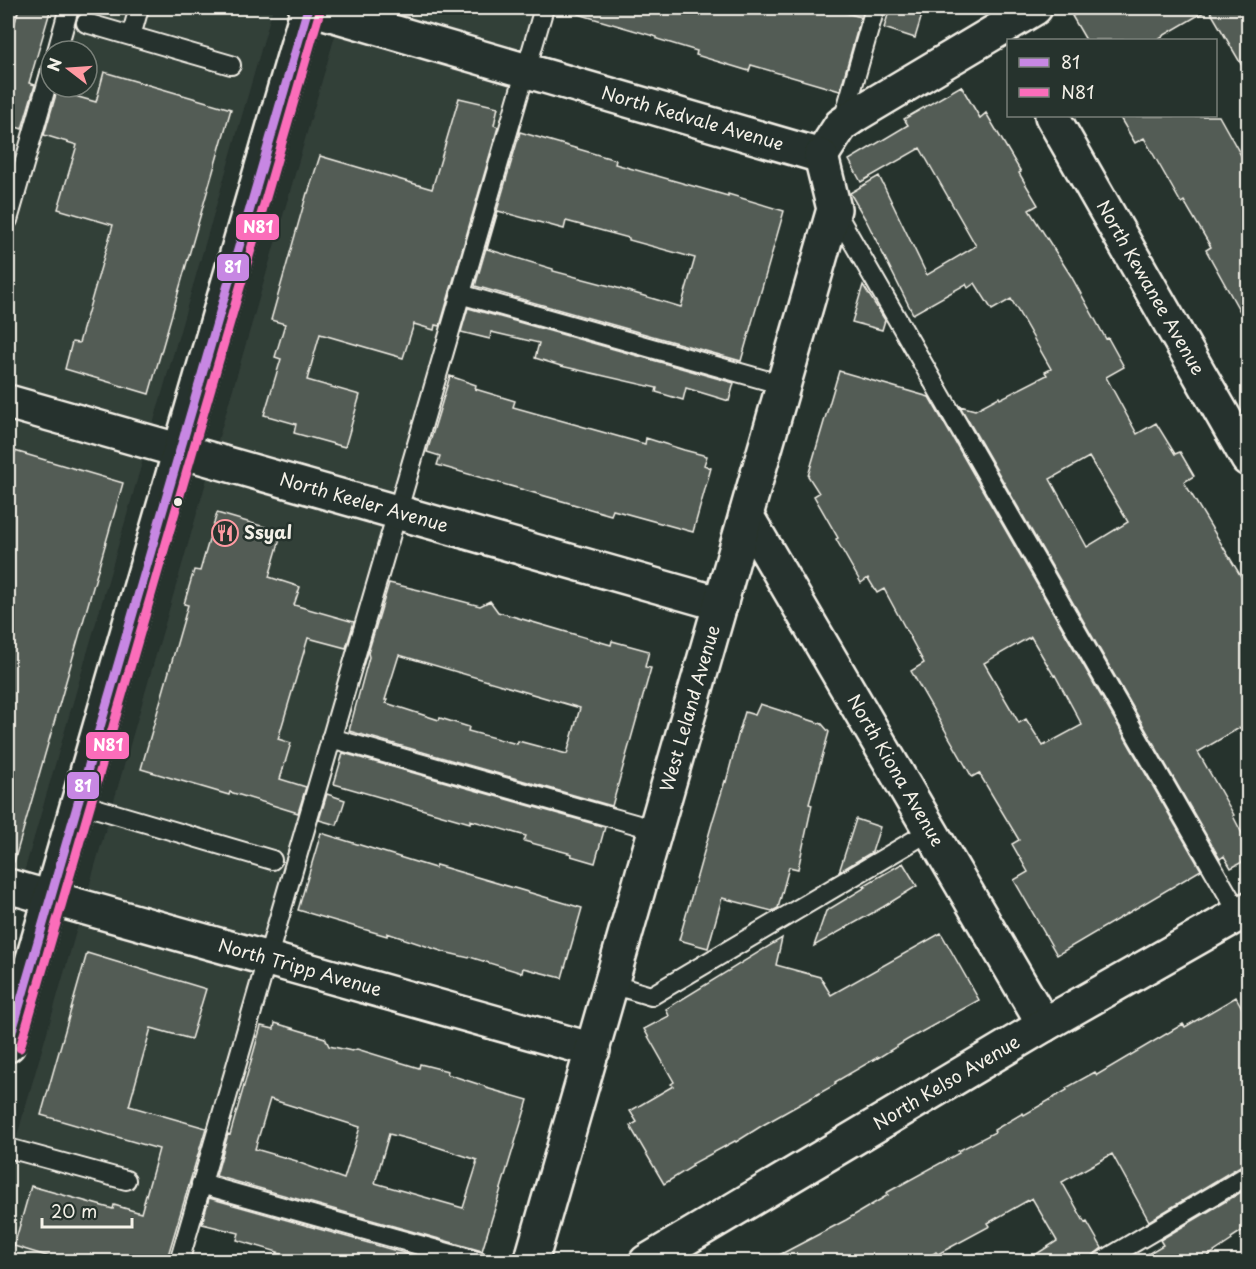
<svg xmlns="http://www.w3.org/2000/svg" width="1256" height="1269" viewBox="0 0 1256 1269" font-family="'Playpen Sans',sans-serif">
<style>
.built{fill:#333f39}
.building{fill:#525c55;stroke:#f4f1e8;stroke-width:1.5;fill-rule:evenodd}
.lines{fill:none;stroke-linecap:round;stroke-linejoin:round}
.service-casing{stroke:#f4f1e8;stroke-width:22}
.minor-casing{stroke:#f4f1e8;stroke-width:38}
.secondary-casing{stroke:#f4f1e8;stroke-width:38}
.service{stroke:#26332d;stroke-width:18}
.minor{stroke:#26332d;stroke-width:33}
.secondary{stroke:#26332d;stroke-width:33}
.bus-1-casing{stroke:#26332d;stroke-width:14}
.bus-2-casing{stroke:#26332d;stroke-width:14}
.bus-1{stroke:#c787e3;stroke-width:9}
.bus-2{stroke:#fb6dba;stroke-width:9}
.bus-dot{fill:#f4f1e8;stroke:#26332d;stroke-width:2}
.labels{text-anchor:middle;stroke-width:5;stroke-linejoin:round;paint-order:stroke}
.street-label{font-size:18px;fill:#f4f1e8;stroke:#26332d}
.poi-label{font-size:18px;font-weight:bold;fill:#f4f1e8;stroke:#26332d;text-anchor:start}
.line-badge{stroke:#26332d;stroke-width:2}
.badge-label{font-size:16px;text-anchor:middle;font-weight:bold;fill:#fff}
</style>
<rect width="100%" height="100%" fill="#26332d"/>
<filter id="ink" filterUnits="userSpaceOnUse"><feTurbulence type="fractalNoise" baseFrequency=".0167" numOctaves="2"/><feDisplacementMap in="SourceGraphic" scale="12" xChannelSelector="R" yChannelSelector="G"/><feConvolveMatrix kernelMatrix="1 2 1 2 8 2 1 2 1" color-interpolation-filters="sRGB"/></filter>
<g filter="url(#ink)">
<path class="built" d="M80 8H273L8 928V256L57 87H87V51H67Z
M343 8H536L173 1261H8V1167Z"/>
<path class="building" d="M19 8H51L29 83 35 85 22 129 16 127 14 134 8 133V47Z
M579 8H828L861 17 840 91 751 65 749 71 696 55 697 51 657 39V37L578 14Z
M890 8H924L915 38 884 28Z
M1087 8H1240L1248 21V76L1209 9 1156 40H1086L1072 16Z
M104 72 231 109 149 394 65 369 72 342 79 343 113 225 58 209 77 145 44 135 57 91 96 102Z
M961 86 980 118 986 113 1021 172 1019 173 1038 205 1029 210 1071 276 1106 339 1108 338 1124 367 1106 377 1137 434 1156 423 1175 454 1180 452 1194 476 1184 482 1248 588V723L1198 752 1234 815 1233 816 1248 845V859L1231 868 1224 856 1220 859 960 406 975 410 999 397 1000 399 1047 375 1045 372 1051 369 1011 299 992 310 975 283 968 288 966 284 913 314 867 222 850 193 879 176 927 275 976 246 920 148 861 182 849 160 908 125 904 119ZM1089 457 1128 522 1087 547 1050 479Z
M459 98 498 107 494 125 498 127 440 326 435 325 434 330 414 324 403 358 320 334 307 380 360 395 345 447 294 433 296 424 264 415 281 359 275 357 285 324 271 320 307 193H308L320 156 432 189Z
M1119 116H1219L1248 168V326L1206 250 1211 247 1184 201 1181 203 1144 138 1135 143Z
M520 132 616 160 615 164 728 196V194L784 211 741 361 475 286ZM498 211 564 229 566 221 629 238V240L695 258 681 307 614 287 553 271V269L487 249Z
M863 285 885 320 882 330 852 322Z
M468 308 734 383 729 401 686 388 683 400 656 392 657 388 561 366 535 358 539 343 491 332 490 339 461 332Z
M839 371 929 397 1201 870 1057 955 1014 880 1028 872 1012 844 1019 840 979 773 972 777 911 671 924 663 884 589 877 593 868 578 861 583 836 539 838 538 814 496 819 493 808 476ZM1031 637 1054 676 1055 675 1082 725 1043 746 1026 719 1019 723 984 663 1028 638 1029 639Z
M450 376 476 385 475 389 515 401 513 407 645 444 646 438 684 450 707 456 704 465 711 468 693 532 613 510 611 515 437 465 440 456 427 452Z
M8 449 123 483 14 862 8 861Z
M217 513 282 532 269 577 300 587 294 605 354 622 346 648 308 638 278 739 291 743 280 779 306 787 298 813 230 792 229 795 141 769 188 605 184 604 194 570 200 571Z
M389 583 419 590 480 606 490 601 498 612 611 645 612 641 649 651 645 667 651 668 612 806 349 731 369 657 368 653ZM399 655 580 708 567 754 518 741 517 744 468 731 469 727 440 718 439 720 386 703 387 700H385Z
M760 704 822 724 829 732 809 804 812 805 798 869 789 867 778 908 772 911 722 898 708 948 679 940 713 820 725 781 726 782 739 732 745 712 755 715Z
M343 753 605 827 595 863 571 856 572 854 524 841 526 836 470 820V823L334 784Z
M327 794 345 800 337 825 319 820Z
M856 819 880 827 872 852 839 872Z
M321 833 435 868 436 865 582 908 562 978 523 968 522 973 470 957 469 958 444 952 387 933V936L298 910Z
M903 863 917 886 883 907 814 946 826 911 866 887 863 886Z
M941 933 979 1000 907 1040 878 1058V1057L835 1082 836 1084 763 1125 736 1142 735 1141 692 1164 693 1166 664 1184 630 1126 637 1122 630 1111 673 1086 671 1084 674 1082 644 1029 669 1016 666 1009 782 938 776 965 820 977 831 995Z
M87 953 206 989 191 1039 151 1028 129 1106 206 1128 166 1262H66L14 1246 31 1186 113 1209 114 1205 141 1213 159 1149 41 1115Z
M1236 997 1248 1019V1164L1242 1165 1149 1221 1112 1154 1062 1182 1085 1223 1087 1222 1102 1248 1092 1256 1090 1262H1024L1057 1241 1032 1198 988 1223 990 1226 938 1254 936 1252 921 1262H766L846 1220 888 1195 886 1193 959 1153 958 1151 995 1132 994 1130 1023 1113 1024 1115 1067 1090 1066 1088 1095 1072 1097 1075 1183 1024 1185 1027Z
M275 1023 325 1038 329 1046 352 1051 357 1049 419 1068 420 1064 448 1071 447 1074 484 1086 486 1088 528 1100 482 1251 216 1176 228 1134 230 1135 261 1026 274 1029ZM270 1099 360 1127 344 1179 297 1162V1161L255 1149ZM389 1134 431 1145 477 1160 476 1164H477L463 1208 375 1183Z
M1248 1188V1227L1231 1238 1232 1240 1199 1262H1134L1163 1245 1160 1240Z
M209 1198 436 1262H311L277 1253 278 1252 237 1240 239 1233 202 1224Z"/>
<g class="lines">
<defs>
<path id="service" d="M86 23 231 65
M131 36 139 8
M57 51 69 8
M842 124 875 8
M834 209 1239 914
M8 220 51 70
M460 294 783 385
M331 738 656 830
M78 803 272 860
M611 984 651 996 930 831
M8 1148 126 1180
M201 1184 480 1262
M179 1262 544 8
M1101 1262 1248 1175"/>
<g id="minor">
<path id="s1" d="M310 8 821 156"/>
<path id="s2" d="M1052 116 1248 459"/>
<path d="M821 156 841 125 857 114 1035 8"/>
<path id="s3" d="M8 402 721 604"/>
<path id="s4" d="M746 515 1044 1025"/>
<path id="s5" d="M8 886 593 1050"/>
<path id="s6" d="M531 1262 834 209 821 156"/>
<path id="s7" d="M646 1262 1044 1025 1248 909"/>
</g>
<path id="secondary" d="M8 1045 308 8"/>
</defs>
<use href="#service" class="service-casing"/>
<use href="#minor" class="minor-casing"/>
<use href="#secondary" class="secondary-casing"/>
<use href="#service" class="service"/>
<use href="#minor" class="minor"/>
<use href="#secondary" class="secondary"/>
<defs>
<path id="bus-1" d="M8 1045 308 8"/>
<path id="bus-2" d="M20 1048 320 11"/>
</defs>
<use href="#bus-1" class="bus-1-casing"/>
<use href="#bus-2" class="bus-2-casing"/>
<use href="#bus-1" class="bus-1"/>
<use href="#bus-2" class="bus-2"/>
</g>
</g>
<defs>
<symbol id="restaurant-ring" viewBox="-11 -11 22 22"><circle r="9.5" fill="#26332d" stroke="#ff9aa2" stroke-width="1.5"/><path d="M-5-6h1v4h1v-4h1v4h1v-4h1v5L-1.5 .5V6h-2V.5L-5-1ZM5-6V6H3V1.5H1.5Q1.5-4 5-6Z" fill="#ff9aa2"/></symbol>
</defs>
<g fill-rule="evenodd">
<use href="#restaurant-ring" x="210" y="518" width="30" height="30"/>
</g>
<circle class="bus-dot" cx="178" cy="502" r="5"/>
<g class="labels">
<g class="street-label">
<text dy="6" stroke="none"><textPath href="#s1" startOffset="398">North Kedvale Avenue</textPath></text>
<text dy="6" stroke="none"><textPath href="#s2" startOffset="198">North Kewanee Avenue</textPath></text>
<text dy="6" stroke="none"><textPath href="#s3" startOffset="370">North Keeler Avenue</textPath></text>
<text dy="6" stroke="none"><textPath href="#s6" startOffset="576">West Leland Avenue</textPath></text>
<text dy="6" stroke="none"><textPath href="#s4" startOffset="296">North Kiona Avenue</textPath></text>
<text dy="6" stroke="none"><textPath href="#s5" startOffset="303">North Tripp Avenue</textPath></text>
<text dy="6" stroke="none"><textPath href="#s7" startOffset="350">North Kelso Avenue</textPath></text>
</g>
<g class="poi-label">
<text x="244" y="539">Ssyal</text>
</g>
</g>
<g class="line-badge">
<rect x="235" y="213" width="45" height="28" rx="6" fill="#fb6dba"/>
<rect x="216" y="253" width="34" height="29" rx="6" fill="#c787e3"/>
<rect x="85" y="731" width="45" height="29" rx="6" fill="#fb6dba"/>
<rect x="66" y="771" width="34" height="29" rx="6" fill="#c787e3"/>
</g>
<g class="badge-label">
<text x="258" y="233">N81</text>
<text x="233" y="273">81</text>
<text x="108" y="751">N81</text>
<text x="83" y="792">81</text>
</g>
<rect width="1256" height="1269" fill="none" stroke="#26332d" stroke-width="30"/>
<rect x="15" y="15" width="1226" height="1239" fill="none" stroke="#f4f1e8" stroke-width="2" filter="url(#ink)"/>
<rect x="1007" y="39" width="210" height="78" fill="#26332d" stroke="#787f78" stroke-width="1.5"/>
<rect x="1019" y="58" width="30" height="9" fill="#c787e3" stroke="#787f78" stroke-width="1.5"/>
<text x="1061" y="69" font-size="18" fill="#f4f1e8">81</text>
<rect x="1019" y="88" width="30" height="9" fill="#fb6dba" stroke="#787f78" stroke-width="1.5"/>
<text x="1061" y="99" font-size="18" fill="#f4f1e8">N81</text>
<g transform="translate(69 69) rotate(287)"><circle r="28" fill="#26332d" stroke="#787f78" stroke-width="1.5"/>
<path d="M0-4.5L10 22L0 15L-10 22Z" fill="#ff9aa2"/>
<text y="-9" font-size="16" font-weight="bold" text-anchor="middle" fill="#f4f1e8">N</text>
</g>
<path d="M42 1218v9h90v-9" fill="none" stroke="#f4f1e8" stroke-width="3"/>
<text x="51" y="1218" font-size="18" fill="#f4f1e8" stroke="#26332d" stroke-width="4.5" paint-order="stroke">20 m</text>
</svg>
